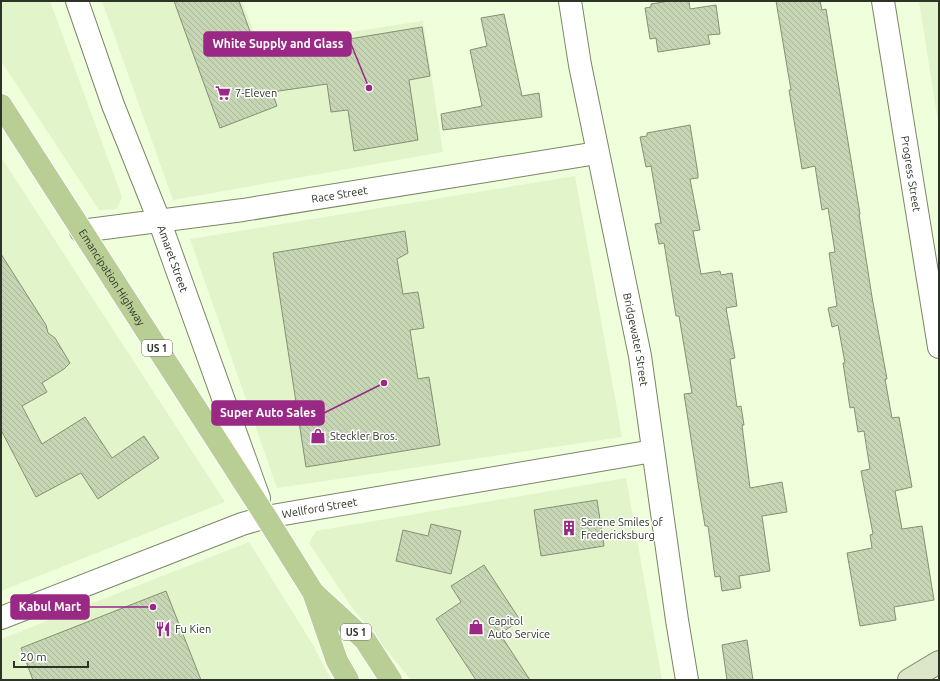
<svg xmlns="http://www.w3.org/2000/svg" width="940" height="681" viewBox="0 0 940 681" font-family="Ubuntu,sans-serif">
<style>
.built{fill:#e2f4c9}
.building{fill:url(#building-back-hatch);stroke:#859272}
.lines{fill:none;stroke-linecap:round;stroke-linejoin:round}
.street-casing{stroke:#7a8767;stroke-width:24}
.secondary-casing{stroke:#7a8767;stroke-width:24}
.primary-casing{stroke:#fff;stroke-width:24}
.street{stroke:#fff;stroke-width:22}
.secondary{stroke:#dce7ca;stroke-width:22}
.primary{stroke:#b9ce95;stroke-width:22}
.labels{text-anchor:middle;stroke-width:3;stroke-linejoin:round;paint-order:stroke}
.shield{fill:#fff;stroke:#6c7067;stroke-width:1}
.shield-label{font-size:10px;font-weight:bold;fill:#2d3326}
.poi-label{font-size:11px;fill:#2d3326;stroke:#fff;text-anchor:start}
.street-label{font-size:11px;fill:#2d3326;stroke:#fff}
.leader{fill:none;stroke:#9a2885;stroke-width:1.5}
.callout-dot{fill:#9a2885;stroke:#fff;stroke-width:1.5}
.callout{fill:#9a2885;stroke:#9a2885;stroke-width:1.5}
.callout-label{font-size:12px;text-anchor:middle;font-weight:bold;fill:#fff}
</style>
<defs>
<pattern id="building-back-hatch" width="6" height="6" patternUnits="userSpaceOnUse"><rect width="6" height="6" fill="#c6d5b3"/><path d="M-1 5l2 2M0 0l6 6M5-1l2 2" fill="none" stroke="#aab79a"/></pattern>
</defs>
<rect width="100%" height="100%" fill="#effedb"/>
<path class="built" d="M1 1H50L122 197 117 209 99 210 1 61Z
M102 1H242L259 46 423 21 443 152 173 200Z
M919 1H939V128Z
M1 157 225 502 1 591Z
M575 176 622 437 277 488 190 239Z
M626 478 662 680H411L353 609 309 543 316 531Z
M249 542 313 645 331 680H1V639Z"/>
<path class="building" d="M174 1H239L258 54 422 27 430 76 409 80 418 140 354 151 348 110 331 112 327 84 272 92 277 106 220 128Z
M669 1H689L690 9 716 5 720 34 708 35 710 44 658 52 656 38 650 39 645 8 651 7V4Z
M776 1H820L822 10 826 9 860 214H859L872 297 887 379H885L892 418 899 417 912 487 895 491 902 529 922 526 934 600 894 607 896 620 860 626 847 553 872 548 870 535 873 534 861 471 870 469 864 431 858 432 854 407 850 408 843 363H845L838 325 832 327 828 308 837 306 829 253 835 252 828 208 822 210 815 166 802 169 789 90H791Z
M504 14 522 96 539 93 542 117 443 130 441 114 482 106 470 50 487 46 481 18Z
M690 125 698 174V178L690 179 700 230 693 231 701 274 720 271 721 275 732 273 737 306 726 308 735 358 730 359 737 407 741 406 744 425H742L750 488 782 482 787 512 762 516 770 571 739 576 741 588 722 591 720 576 715 577 708 526H705L700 496 684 394 692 393 679 316H676L664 243 659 244 655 224 661 223 651 166 646 167 640 137 647 136V133Z
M405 231 408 253 397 259 403 294 418 292 424 328 410 330 418 379 429 377 440 445 306 467 273 253Z
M1 254 46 325 48 333 55 338 70 363 64 369 42 383 47 392 22 406 42 444 85 417 112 458 144 436 159 458 98 499 81 473 36 497 1 430Z
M597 500 604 546 541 556 534 510Z
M431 524 461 531 451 574 396 561 403 530 428 536Z
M484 565 520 620 500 634 530 680H476L436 619 461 602 451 586Z
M166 591 201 680H33L21 648Z
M747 640 753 680H727L722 645Z"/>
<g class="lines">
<defs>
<g id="street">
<path id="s1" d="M77 1 113 105 159 220 259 498"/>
<path id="s2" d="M570 1 580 65 640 356 677 620 687 680"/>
<path id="s3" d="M883 1 939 347"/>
<path id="s4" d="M81 231 243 210 597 153"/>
<path id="s5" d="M1 618 242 524 266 517 653 451"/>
</g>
<path id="secondary" d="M909 680 939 662"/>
<g id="primary">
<path id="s6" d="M1 105 266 517 313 592 337 661 348 680"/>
<path d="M315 594 365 640 391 680"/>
</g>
</defs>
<use href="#street" class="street-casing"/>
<use href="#secondary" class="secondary-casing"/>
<use href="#primary" class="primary-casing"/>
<use href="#street" class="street"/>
<use href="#secondary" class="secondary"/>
<use href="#primary" class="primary"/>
</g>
<defs>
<symbol id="supermarket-bare" viewBox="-9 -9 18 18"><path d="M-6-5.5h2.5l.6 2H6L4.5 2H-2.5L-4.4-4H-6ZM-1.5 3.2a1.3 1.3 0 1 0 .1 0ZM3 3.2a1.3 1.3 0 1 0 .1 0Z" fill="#9a2885" stroke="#fff" stroke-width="2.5" paint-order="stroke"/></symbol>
<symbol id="shop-bare" viewBox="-9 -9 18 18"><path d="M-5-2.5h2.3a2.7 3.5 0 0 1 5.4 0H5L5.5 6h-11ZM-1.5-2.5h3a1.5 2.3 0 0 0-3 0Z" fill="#9a2885" stroke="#fff" stroke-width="2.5" paint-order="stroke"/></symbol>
<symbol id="building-bare" viewBox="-9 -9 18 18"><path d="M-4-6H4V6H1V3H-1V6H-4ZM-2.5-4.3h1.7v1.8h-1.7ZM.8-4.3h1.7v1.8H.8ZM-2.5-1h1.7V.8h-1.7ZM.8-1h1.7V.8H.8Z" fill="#9a2885" stroke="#fff" stroke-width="2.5" paint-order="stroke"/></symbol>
<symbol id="restaurant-bare" viewBox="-9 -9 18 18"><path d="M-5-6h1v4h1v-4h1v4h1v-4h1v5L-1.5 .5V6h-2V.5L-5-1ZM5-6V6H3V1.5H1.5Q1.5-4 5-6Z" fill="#9a2885" stroke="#fff" stroke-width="2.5" paint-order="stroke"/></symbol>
</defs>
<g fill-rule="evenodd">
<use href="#supermarket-bare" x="212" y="82" width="22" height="22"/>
<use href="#shop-bare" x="307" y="425" width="22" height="22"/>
<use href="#building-bare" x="558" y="517" width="22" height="22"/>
<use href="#shop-bare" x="465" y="616" width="22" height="22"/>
<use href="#restaurant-bare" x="152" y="618" width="22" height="22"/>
</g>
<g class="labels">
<g class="shield">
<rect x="142" y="340" width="30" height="16" rx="3"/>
<rect x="341" y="624" width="30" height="16" rx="3"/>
</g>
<g class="shield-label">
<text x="157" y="352">US 1</text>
<text x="356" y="636">US 1</text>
</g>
<g class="poi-label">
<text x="235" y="97">7-Eleven</text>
<text x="330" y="440">Steckler Bros.</text>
<text x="581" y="526">Serene Smiles of<tspan x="581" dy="13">Fredericksburg</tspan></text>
<text x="488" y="625">Capitol<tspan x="488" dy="13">Auto Service</tspan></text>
<text x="175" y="633">Fu Kien</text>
</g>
<g class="street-label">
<text dy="4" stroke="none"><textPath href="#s3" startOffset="175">Progress Street</textPath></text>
<text dy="4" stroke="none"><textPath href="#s4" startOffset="261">Race Street</textPath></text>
<text dy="4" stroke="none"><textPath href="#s1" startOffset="275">Amaret Street</textPath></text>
<text dy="4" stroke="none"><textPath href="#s6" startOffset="205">Emancipation Highway</textPath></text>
<text dy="4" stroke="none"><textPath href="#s2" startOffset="345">Bridgewater Street</textPath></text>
<text dy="4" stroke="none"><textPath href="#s5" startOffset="338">Wellford Street</textPath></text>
</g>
</g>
<path class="leader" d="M369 88L351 44M384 383L324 413M153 607L89 607"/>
<g class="callout-dot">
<circle cx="369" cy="88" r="4"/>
<circle cx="384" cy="383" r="4"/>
<circle cx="153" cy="607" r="4"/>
</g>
<g class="callout">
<rect x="204" y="32" width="147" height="24" rx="4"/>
<rect x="212" y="401" width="112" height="24" rx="4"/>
<rect x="11" y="595" width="78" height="24" rx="4"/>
</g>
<g class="callout-label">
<text x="278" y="48">White Supply and Glass</text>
<text x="268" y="417">Super Auto Sales</text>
<text x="50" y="611">Kabul Mart</text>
</g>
<rect width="940" height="681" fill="none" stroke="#2d3326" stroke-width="4"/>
<path d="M14 661v6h74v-6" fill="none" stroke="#2d3326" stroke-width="2"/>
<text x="20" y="661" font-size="12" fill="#2d3326" stroke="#ffffff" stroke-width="3" paint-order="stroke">20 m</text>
</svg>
